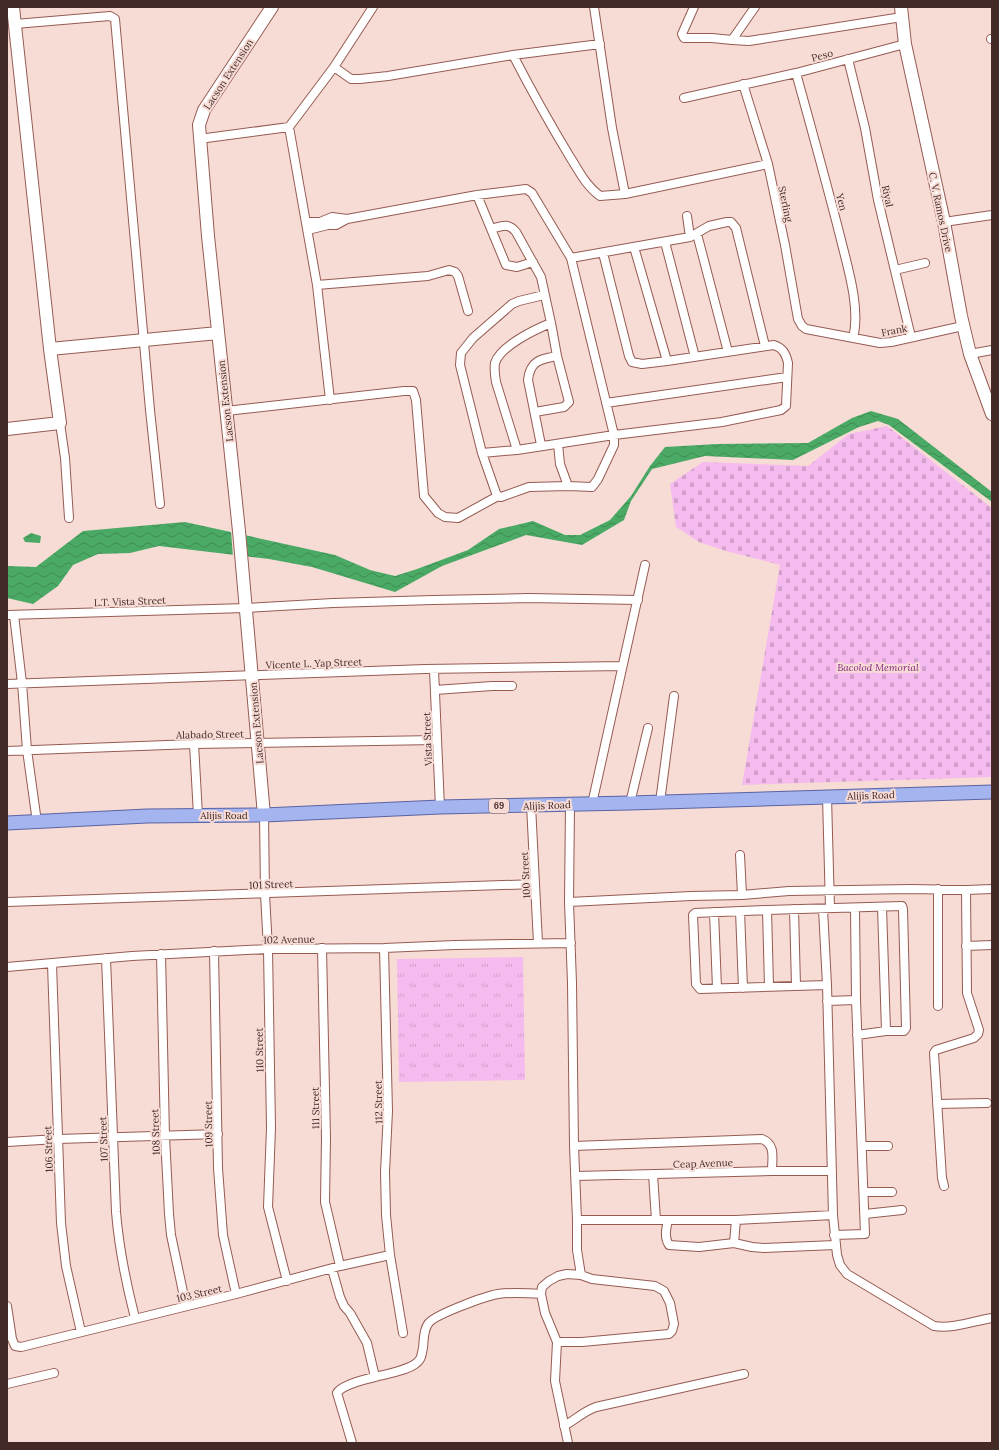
<svg xmlns="http://www.w3.org/2000/svg" width="999" height="1450" viewBox="0 0 999 1450" font-family="Lora,serif">
<style>
.grass{fill:url(#grass-tufts)}
.cemetery{fill:url(#cemetery-stones)}
.water{fill:url(#water-waves)}
.pier{fill:#f7dcd6}
.lines{fill:none;stroke-linecap:round;stroke-linejoin:round}
.street-casing{stroke:#955b51;stroke-width:10}
.secondary-casing{stroke:#955b51;stroke-width:14}
.primary-casing{stroke:#5b63a2;stroke-width:15}
.street{stroke:#fff;stroke-width:8}
.secondary{stroke:#fff;stroke-width:12}
.primary{stroke:#a4b4ef;stroke-width:13}
.labels{text-anchor:middle;stroke-width:4;stroke-linejoin:round;paint-order:stroke}
.shield{fill:#f7dcd6;stroke:#7a5f5b;stroke-width:1}
.shield-label{font-size:9px;font-weight:bold;fill:#442a26}
.street-label{font-size:10px;fill:#442a26;stroke:#f7dcd6}
.park-label{font-size:10px;font-style:italic;fill:#872781;stroke:#f7dcd6}
</style>
<defs>
<pattern id="grass-tufts" width="24" height="20" patternUnits="userSpaceOnUse"><rect width="24" height="20" fill="#f5baee"/><path d="M3 7l-1-3M5 7V3M7 7l1-3M15 17l-1-3M17 17v-4M19 17l1-3" fill="none" stroke="#d3a0cc"/></pattern>
<pattern id="cemetery-stones" width="16" height="16" patternUnits="userSpaceOnUse"><rect width="16" height="16" fill="#f5baee"/><path d="M2 7V4a2 2 0 0 1 4 0v3zM10 15v-3a2 2 0 0 1 4 0v3z" fill="#d3a0cc"/></pattern>
<pattern id="water-waves" width="16" height="10" patternUnits="userSpaceOnUse"><rect width="16" height="10" fill="#4aaa65"/><path d="M0 5q4-4 8 0t8 0" fill="none" stroke="#3f8b53"/></pattern>
</defs>
<rect width="100%" height="100%" fill="#f7dcd6"/>
<path class="grass" d="M523 957 525 1080 399 1082 397 959Z"/>
<path class="cemetery" d="M887 426 992 508V777L742 785 780 565 726 551 699 542 676 527 670 484 703 462 808 466 849 434Z"/>
<path class="water" d="M871 411 898 419 992 492V502L889 425 878 421 859 427 793 460 705 456 652 469 631 501 624 520 582 545 526 535 442 566 395 592 312 567 269 559 159 546 130 553 98 554 73 565 58 586 33 604 7 598V566L36 567 83 531 185 522 335 555 370 570 395 576 417 569 468 550 499 529 533 521 565 535H580L610 520 631 496 650 466 665 447 717 444 808 443 852 418Z
M31 533 41 536 40 543 25 542 23 538Z"/>
<path class="pier" d="M231 531 246 534 248 558 233 557Z"/>
<g class="lines">
<defs>
<path id="street" d="M594 7 612 128 625 194
M694 7 682 34 684 38H712L732 40
M755 7 732 40 749 41 902 17
M15 24 110 16 115 19 150 410 160 504
M991 39H992
M513 55 600 44
M848 59 865 128 878 200 911 337
M334 67 351 79H360L388 76 513 55C531 90 550 124 570 157 579 171 586 186 600 196L625 194 768 164
M796 73C811 127 826 181 840 236 847 265 861 308 853 338
M743 84 768 164 785 245 798 319 802 326 806 329 880 343 891 342 963 326
M684 98 796 73 905 44
M289 127 317 285 330 400
M199 139 289 127 334 67 373 7
M477 195 506 265 517 267 533 262
M687 216 690 237
M307 222H320L332 217 347 219
M944 222 992 215
M491 229C502 226 508 222 516 232L541 277 551 323 557 356 569 402 564 407 535 412
M308 230 328 225H336L347 219 477 195 526 189 532 193 571 258 614 435V445L598 479 592 487 568 486 529 487 501 497 498 496 496 493 482 453 460 365 461 353 473 338 512 304 519 301 544 295
M697 234 728 352
M665 242 695 357
M634 247 667 361
M571 258 690 237 709 226 727 222H731L736 228 765 346
M895 270 925 263
M317 285 428 276 449 270 455 272 458 276 468 311
M970 354 992 350
M606 403 787 377
M226 411 404 391H413L416 400 424 496 438 513 445 517 458 518 498 496
M60 423 65 458 69 518
M558 444 560 464 568 486
M541 445 528 380C530 361 540 359 557 356
M517 450 496 382C495 376 494 369 495 363 500 346 536 329 551 323
M482 453 517 450 614 435 722 422 781 410 786 406 788 363C786 354 783 348 774 345L667 361 642 364 632 362 629 356 603 253
M7 615 246 608 333 603 433 600 529 598 638 600
M14 615 22 683 27 750 37 822
M434 670 440 807
M7 684 425 669 622 666
M435 690 492 686H512
M194 744 198 815
M7 751 194 744 437 740
M827 797 830 908
M660 802 674 696
M630 803 648 728
M570 804 569 902 572 983 574 1146 577 1220V1250L581 1275
M592 804 645 565
M531 805 538 943
M264 815 265 894 268 949 271 1128 268 1207 287 1281
M740 855 742 895
M938 889V1006
M7 902 535 884
M569 902 691 896 742 895 789 891 911 889 966 890 992 889
M882 907 886 1031
M794 909 796 986
M823 909 827 985 833 1215 837 1255 840 1265 847 1274 934 1326C953 1329 974 1321 992 1318
M767 910 769 986
M740 911 743 988
M714 912 717 988
M966 946 992 945
M322 948 326 1138 325 1202 340 1266
M384 948 388 1111 385 1172 386 1215 390 1255 403 1333
M214 951 218 1168 223 1235 236 1294
M161 954 165 1136 169 1214 171 1235 186 1306
M106 958 116 1212C119 1248 126 1283 135 1318
M52 964 61 1223 66 1266 81 1332
M7 967 132 956 268 949 384 948 455 945 571 943
M827 985 700 989 696 984 693 915 695 913 767 910 902 906 903 909 906 1028 904 1031H886L857 1035
M827 1001 856 1000
M937 1104 987 1103
M7 1142 58 1139 218 1134
M574 1146 762 1139C776 1145 772 1157 772 1171
M863 1146H888
M653 1174 656 1220
M576 1176 772 1171H832
M944 1186 942 1178 934 1053 936 1050 974 1038 978 1034 979 1030 967 993 966 890
M864 1192H892
M865 1214 902 1210
M577 1220H736L833 1215
M668 1220C666 1229 664 1237 669 1245L699 1247 734 1243 752 1247 764 1248 835 1245
M834 1235 865 1234 856 1000 855 908
M734 1243 736 1220
M332 1269 340 1297 344 1306 350 1313 367 1343 375 1377C366 1379 342 1385 337 1393L352 1443
M7 1306 12 1339 15 1346 21 1347 236 1294 340 1266 390 1255
M557 1342H582L669 1334 672 1331 674 1324 670 1303 664 1291 655 1286 592 1279 581 1275 567 1274 558 1276 549 1281 542 1287 541 1294 545 1313 557 1342 555 1381 568 1443
M375 1377C386 1374 414 1370 420 1359 422 1356 422 1351 423 1348 424 1340 423 1331 428 1324 433 1315 486 1296 498 1294 512 1292 527 1293 541 1294
M7 1384 54 1373
M564 1426C575 1420 584 1411 596 1407L744 1374"/>
<path id="secondary" d="M901 7 905 44 944 222 961 316 970 354 992 414
M50 349 218 333
M7 429 60 423 50 349 13 7
M264 815 239 531 208 236 199 125 204 110 272 7"/>
<path id="primary" d="M7 823 147 816 264 815 440 807 630 803 992 792"/>
</defs>
<use href="#street" class="street-casing"/>
<use href="#secondary" class="secondary-casing"/>
<use href="#primary" class="primary-casing"/>
<use href="#street" class="street"/>
<use href="#secondary" class="secondary"/>
<use href="#primary" class="primary"/>
</g>
<g class="labels">
<rect class="shield" x="489" y="799" width="20" height="14" rx="3"/>
<g class="shield-label">
<text x="499" y="809">69</text>
</g>
<g class="street-label">
<text transform="translate(822 55) rotate(-15)" y="4">Peso</text>
<text transform="translate(228 74) rotate(-57)" y="4">Lacson Extension</text>
<text transform="translate(888 196) rotate(78)" y="4">Riyal</text>
<text transform="translate(842 202) rotate(76)" y="4">Yen</text>
<text transform="translate(786 204) rotate(78)" y="4">Sterling</text>
<text transform="translate(941 212) rotate(78)" y="4">C. V. Ramos Drive</text>
<text transform="translate(894 330) rotate(-11)" y="4">Frank</text>
<text transform="translate(225 401) rotate(-96)" y="4">Lacson Extension</text>
<text transform="translate(130 601) rotate(-2)" y="4">L.T. Vista Street</text>
<text transform="translate(314 663) rotate(-2)" y="4">Vicente L. Yap Street</text>
<text transform="translate(256 723) rotate(-95)" y="4">Lacson Extension</text>
<text transform="translate(210 734) rotate(-1)" y="4">Alabado Street</text>
<text transform="translate(427 739) rotate(-92)" y="4">Vista Street</text>
<text transform="translate(871 795) rotate(-2)" y="4">Alijis Road</text>
<text transform="translate(547 805) rotate(-2)" y="4">Alijis Road</text>
<text x="224" y="819">Alijis Road</text>
<text transform="translate(525 875) rotate(-93)" y="4">100 Street</text>
<text transform="translate(271 884) rotate(-2)" y="4">101 Street</text>
<text transform="translate(289 939) rotate(-1)" y="4">102 Avenue</text>
<text transform="translate(259 1050) rotate(-91)" y="4">110 Street</text>
<text transform="translate(378 1102) rotate(-91)" y="4">112 Street</text>
<text transform="translate(315 1108) rotate(-91)" y="4">111 Street</text>
<text transform="translate(208 1124) rotate(-91)" y="4">109 Street</text>
<text transform="translate(155 1132) rotate(-92)" y="4">108 Street</text>
<text transform="translate(103 1139) rotate(-92)" y="4">107 Street</text>
<text transform="translate(48 1149) rotate(-92)" y="4">106 Street</text>
<text transform="translate(703 1163) rotate(-2)" y="4">Ceap Avenue</text>
<text transform="translate(199 1293) rotate(-13)" y="4">103 Street</text>
</g>
<g class="park-label">
<text x="878" y="671">Bacolod Memorial</text>
</g>
</g>
<rect width="999" height="1450" fill="none" stroke="#442a26" stroke-width="16"/>
</svg>
